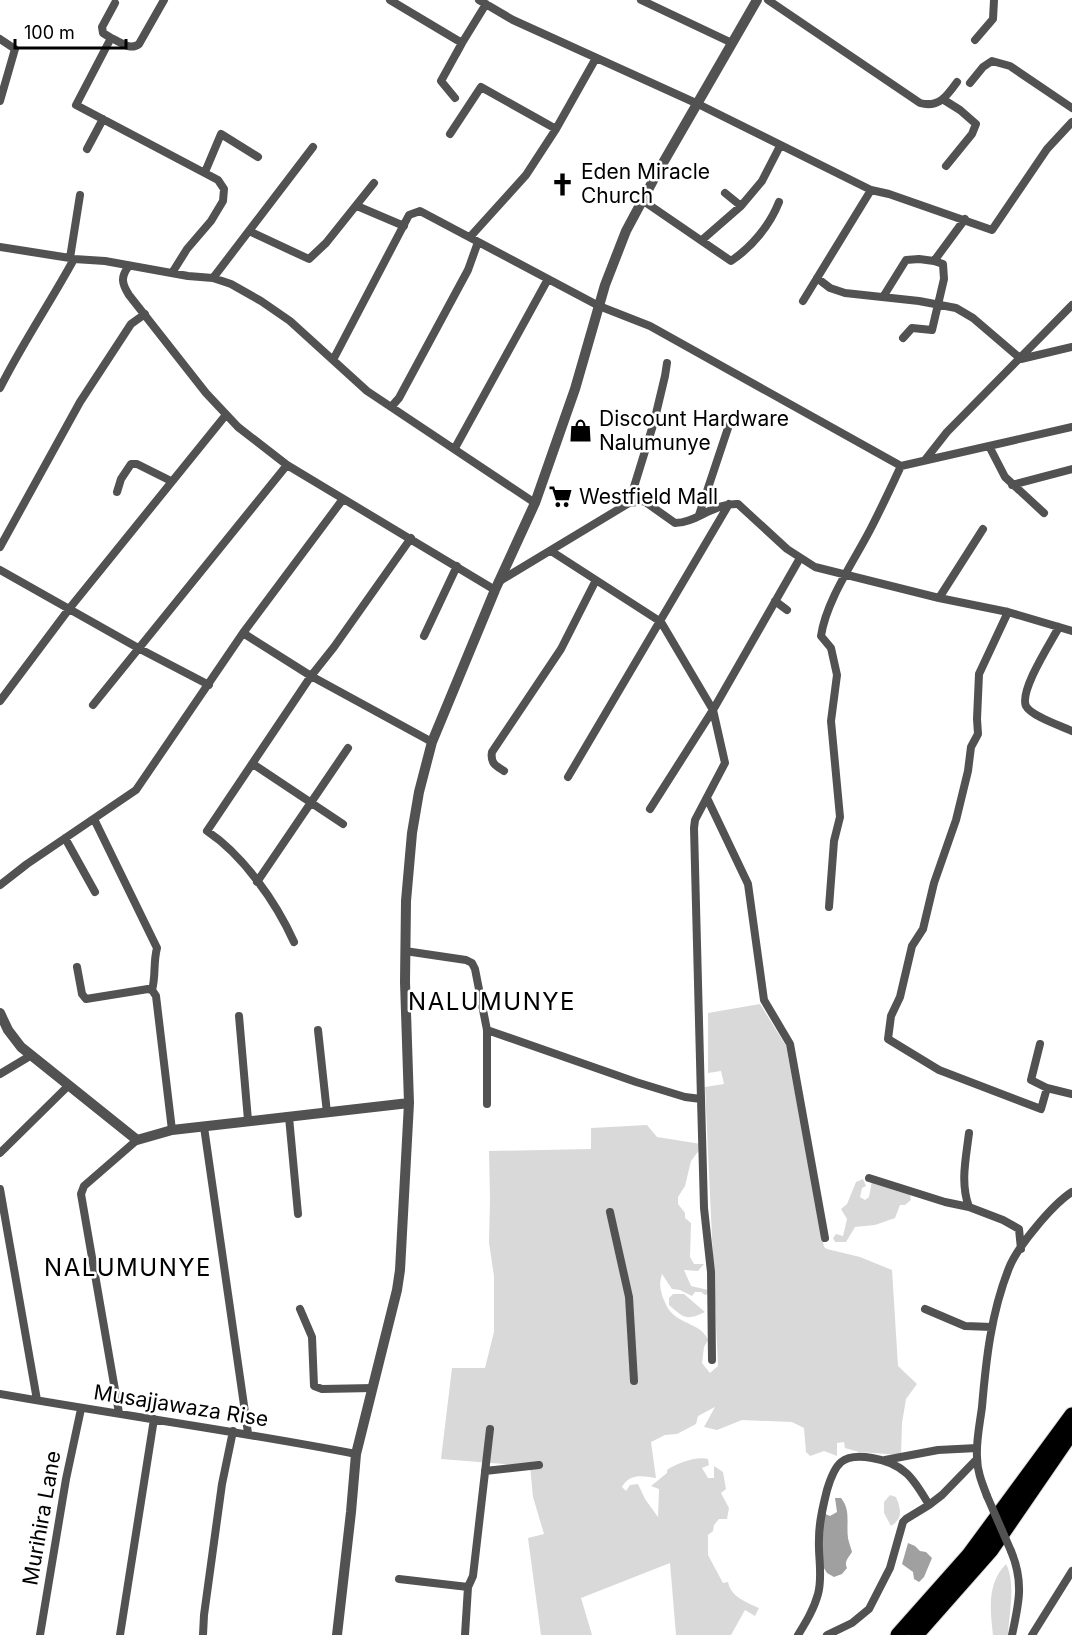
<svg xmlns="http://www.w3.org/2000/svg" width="1072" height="1635" viewBox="0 0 1072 1635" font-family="Inter,sans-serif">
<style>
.green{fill:#d9d9d9}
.water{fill:#a0a0a0}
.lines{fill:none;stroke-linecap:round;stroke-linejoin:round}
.motorway-casing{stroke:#dbdbdb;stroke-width:17}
.minor{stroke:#525252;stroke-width:8}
.tertiary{stroke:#525252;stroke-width:10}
.motorway{stroke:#000;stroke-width:15}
.minor-bridge{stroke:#525252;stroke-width:8}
.labels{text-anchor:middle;stroke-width:5;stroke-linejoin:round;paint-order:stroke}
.poi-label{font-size:21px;fill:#000;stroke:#fff;text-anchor:start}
.street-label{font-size:21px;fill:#000;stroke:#fff}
.quarter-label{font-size:24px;letter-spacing:1.5px;fill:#000;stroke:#fff}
</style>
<rect width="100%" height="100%" fill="#fff"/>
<path class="green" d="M760 1004 786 1046 824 1247 827 1249 860 1257 892 1270 898 1366 917 1384 906 1399 902 1423 901 1455 859 1452 845 1448 844 1442 837 1443V1456L824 1451 810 1456 806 1452 804 1428 792 1422 742 1420 717 1430 704 1427 715 1407 698 1416 696 1424 677 1434 665 1435 651 1442 656 1478C642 1476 630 1473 622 1487L626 1491 630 1485 638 1484 645 1499 658 1517 659 1489 651 1486 667 1473V1470C677 1463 696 1456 708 1459L709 1465 702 1468 708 1478H714V1466L723 1472 726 1489 721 1493 729 1508 727 1519H719L714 1525 713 1531 708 1535V1555L723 1583 728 1582C731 1597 746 1602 759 1608L755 1616 745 1610 731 1635H676L670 1563 581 1598 592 1635H541L528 1538 544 1534 533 1497 530 1466 441 1459 452 1368H485L494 1332V1276L489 1243 490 1199 489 1151 591 1149V1128L647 1125 657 1137 701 1144 700 1149 691 1161 685 1186 678 1197V1204L685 1213V1218L691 1223 690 1257 694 1264H704L698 1271 684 1270 691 1286 708 1290V1294L705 1295 701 1292H695L692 1296 680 1290 672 1289 662 1274C659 1284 660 1289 663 1298 665 1302 667 1308 670 1311 680 1324 702 1324 708 1340L704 1347 702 1363 710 1373 718 1366 705 1087 724 1084 721 1071 708 1073V1013Z
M863 1179 866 1186 862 1188 860 1197 865 1200 869 1197 872 1181 910 1194 911 1200 905 1205H900L895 1218 875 1225 855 1227 846 1242H835L833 1238 836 1234 843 1236 847 1219 841 1209 847 1204 856 1182Z
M673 1294H684L705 1312C686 1321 684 1318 669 1305V1298Z
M890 1495 896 1497C901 1509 903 1519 891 1526L884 1513V1502Z
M1006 1564C1016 1583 1009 1614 1008 1635H993C990 1610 987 1583 1006 1564Z"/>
<path class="water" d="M835 1498H841C851 1510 846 1523 848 1538 849 1543 851 1548 852 1552 848 1558 844 1562 847 1568L842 1574 834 1577 827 1573 822 1565 823 1513 830 1516 837 1512Z
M908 1543 915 1546 920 1551 926 1552 932 1558 924 1577 919 1582 914 1579 913 1572 902 1564Z"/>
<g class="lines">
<defs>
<path id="motorway" d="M898 1635 969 1555 1072 1415
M916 1635 991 1550 1072 1432"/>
</defs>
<use href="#motorway" class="motorway-casing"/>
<path class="minor" d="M390 0 462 43 486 4
M479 0 513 20 698 104 871 190 889 194 992 230 1047 149 1072 122
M641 0 732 43
M768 0 920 103C939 108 947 96 957 82
M115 3 102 27 103 33 111 38 76 105 218 180 224 189 223 201 211 221 187 249 172 273
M111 38C121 42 130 51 139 44L164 0
M0 39 15 49 0 101
M975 40 993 19 994 0
M970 83 983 67 992 61 1010 66 1072 108
M455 98 441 81 462 43 456 54
M944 100 960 110 976 124 972 134 946 166
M450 134 481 87 556 129
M87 149 103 119
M205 172 221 134 258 157
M725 193 741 206
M642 200 731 261C752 247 770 225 779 202
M357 206 404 226
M249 231 309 259 326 243 374 183
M470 237 526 175 556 129 596 58
M702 240 741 206 762 181 780 146
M0 247 70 258 80 195
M129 266C120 277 122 284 129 295L206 393 238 427 287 465 495 590
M213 278 313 147
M817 278 830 288 845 293 919 301 956 308 973 318 1021 359 1072 347
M883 297 906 260 919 259 934 261 965 219
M803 301 871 190
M903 338 912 328 932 330 944 279 943 264 934 261
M333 360 409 215 420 211 599 306 650 326 901 466 1072 427
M0 388C22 344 50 303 74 259L105 261 188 276 213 278 231 284 261 301 290 321 367 391 535 503
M392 406 399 398 468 270 478 242
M989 446 1005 477 1044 513
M455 448 548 279
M925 460 947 432 1072 305
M1012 485 1072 469
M117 492 121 479 131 464H137L171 481
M629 503 654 422 665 376 667 363
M699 515 729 425
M0 547 80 402 131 324 145 314
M551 551 661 622 713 710 650 809
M0 570 140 649 209 685
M498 582 629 503 644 501 675 523C696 523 713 503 738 504L787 549 815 567 939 598 1008 612 1072 631
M939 598 983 529
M775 601 787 610
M1008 612 979 674 977 719 978 734 971 747 968 771 956 820 934 883 923 929 912 946 900 997 891 1016 888 1039 939 1070 1041 1109 1047 1088 1072 1094
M1059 627C1051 642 1019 691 1026 706 1031 716 1061 726 1072 731
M243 633 343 499
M424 636 457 566
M0 701 69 609 225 416
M93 705 287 465
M253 764 343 824
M504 771C496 766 490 763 492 752L561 649 596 580
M568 777 729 504
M707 798 748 884 764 1000 790 1044 825 1238
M94 819 157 948C153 963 156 976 152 990L156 996 172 1130
M65 838 95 892
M257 882 348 748
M0 885 27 864 136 790 243 633 311 676 432 742
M829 907 834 841 840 817 831 721 837 675 831 648 821 636C826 601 854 561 870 530 881 509 891 487 901 466
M294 942C276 902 243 855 207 831L311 676 334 647 411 538
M405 951 466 960 472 963 475 969 487 1030V1104
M77 967 82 994 86 999 148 989 152 990
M239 1016 248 1120
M318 1030 327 1113
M487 1030 636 1082 685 1097 701 1099 694 828 695 820 725 763 713 710 800 558
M1040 1044 1031 1080 1047 1088
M0 1074 30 1056
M701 1099 704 1208 711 1272 712 1360
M289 1117 298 1214
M204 1127 248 1433
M969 1133C966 1158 960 1183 969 1207L1003 1220 1019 1229 1021 1249
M0 1153 68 1086
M869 1178 945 1202 969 1207
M0 1189 37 1400
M610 1212 629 1297 634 1381
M300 1309 312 1337 314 1386 322 1389 373 1388
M925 1309 965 1326 992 1327
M0 1394C118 1415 238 1431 356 1454
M119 1413 81 1194 84 1186 137 1140
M885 1460 938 1450 977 1448
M485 1471 539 1465
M987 1496C982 1483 977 1471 977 1457 976 1440 980 1423 982 1407 986 1360 991 1313 1009 1268 1017 1247 1053 1204 1072 1192
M929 1505 942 1495 977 1459
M1011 1551C1024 1582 1019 1603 1012 1635
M399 1579 468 1587
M40 1635 66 1479 81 1409
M120 1635 154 1419
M203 1635 204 1615 222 1484 233 1431
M465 1635 468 1587 473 1576 490 1429
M798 1635C806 1622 814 1609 818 1594 823 1576 818 1557 819 1539 819 1522 823 1506 827 1490 835 1463 842 1453 872 1458 904 1463 914 1479 929 1505L906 1519 903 1522 890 1568 869 1609 852 1623 827 1635
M1032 1635 1072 1571"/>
<path class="tertiary" d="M0 1013 8 1030 21 1047 137 1140 172 1130 409 1103
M337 1635 351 1512 356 1454 397 1290 400 1270 409 1103 405 982 406 901 412 833 419 792 432 742 495 590 535 503 575 389 605 285 626 231 656 175 757 0"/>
<use href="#motorway" class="motorway"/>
<path class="minor-bridge" d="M987 1496 1011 1551"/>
</g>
<defs>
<symbol id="church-bare" viewBox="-9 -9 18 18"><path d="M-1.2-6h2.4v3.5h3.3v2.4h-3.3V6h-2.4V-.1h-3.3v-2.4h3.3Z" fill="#000" stroke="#fff" stroke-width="2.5" paint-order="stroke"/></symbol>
<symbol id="shop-bare" viewBox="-9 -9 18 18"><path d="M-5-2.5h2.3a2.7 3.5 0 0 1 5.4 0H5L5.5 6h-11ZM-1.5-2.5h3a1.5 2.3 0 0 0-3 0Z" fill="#000" stroke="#fff" stroke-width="2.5" paint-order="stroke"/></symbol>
<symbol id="supermarket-bare" viewBox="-9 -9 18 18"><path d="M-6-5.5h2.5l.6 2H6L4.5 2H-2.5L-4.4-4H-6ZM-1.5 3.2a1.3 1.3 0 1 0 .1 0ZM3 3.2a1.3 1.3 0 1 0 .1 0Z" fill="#000" stroke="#fff" stroke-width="2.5" paint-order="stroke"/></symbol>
</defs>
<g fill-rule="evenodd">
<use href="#church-bare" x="546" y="168" width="33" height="33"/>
<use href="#shop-bare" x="564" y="414" width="33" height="33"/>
<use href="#supermarket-bare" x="544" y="480" width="33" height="33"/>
</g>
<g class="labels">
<g class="poi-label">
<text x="581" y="179">Eden Miracle<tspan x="581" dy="24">Church</tspan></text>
<text x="599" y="426">Discount Hardware<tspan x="599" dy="24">Nalumunye</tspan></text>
<text x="579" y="504">Westfield Mall</text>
</g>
<g class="street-label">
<text transform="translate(181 1406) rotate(9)" y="7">Musajjawaza Rise</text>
<text transform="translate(42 1518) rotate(-80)" y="7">Murihira Lane</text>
</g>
<g class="quarter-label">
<text x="492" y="1010">NALUMUNYE</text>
<text x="128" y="1276">NALUMUNYE</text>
</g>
</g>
<path d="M15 39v9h111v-9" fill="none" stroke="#000000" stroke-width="3"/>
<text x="24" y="39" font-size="18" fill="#000000" stroke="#ffffff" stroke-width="4.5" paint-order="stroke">100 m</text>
</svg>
